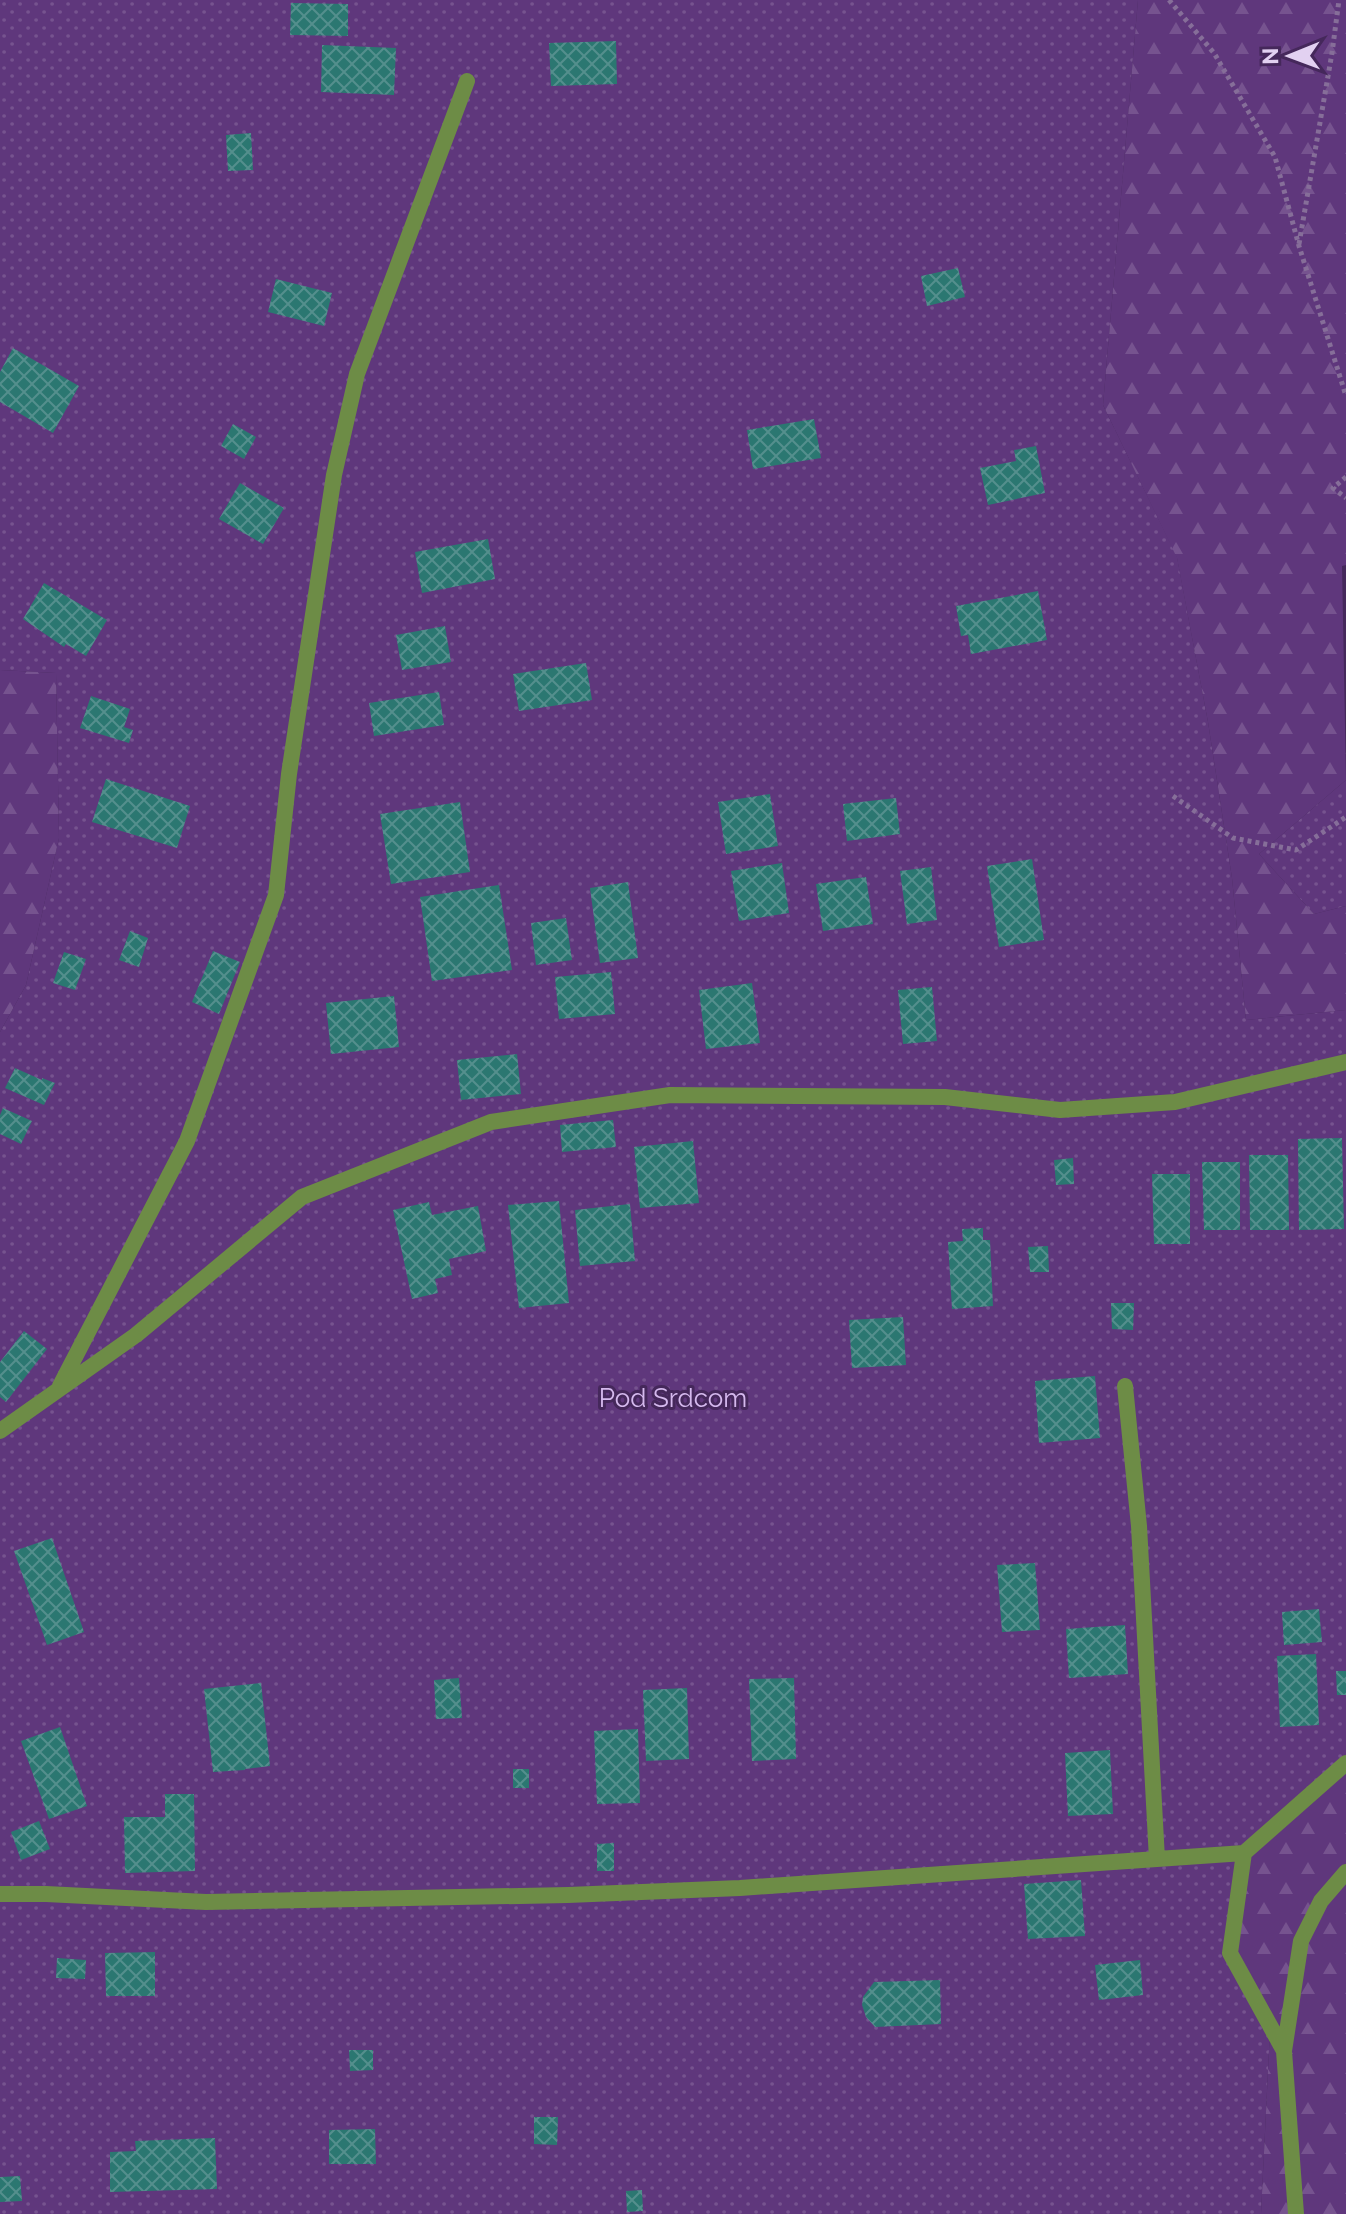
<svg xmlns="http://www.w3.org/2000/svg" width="1346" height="2214" viewBox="0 0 1346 2214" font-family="Raleway,sans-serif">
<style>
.green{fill:url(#green-dots)}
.forest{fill:url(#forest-firs)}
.building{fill:url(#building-cross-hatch)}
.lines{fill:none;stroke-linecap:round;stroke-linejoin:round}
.path{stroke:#866e99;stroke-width:5;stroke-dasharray:4 4;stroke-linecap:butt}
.service{stroke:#6d8c46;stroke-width:16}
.labels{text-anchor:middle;stroke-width:6;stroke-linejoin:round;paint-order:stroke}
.park-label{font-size:26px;fill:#d5b9ee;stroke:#45285b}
</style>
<defs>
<pattern id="green-dots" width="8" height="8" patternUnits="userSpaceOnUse" patternTransform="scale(2)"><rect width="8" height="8" fill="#5f377c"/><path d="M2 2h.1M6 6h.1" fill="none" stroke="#76538f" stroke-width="1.8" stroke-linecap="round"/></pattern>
<pattern id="forest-firs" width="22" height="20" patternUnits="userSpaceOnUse" patternTransform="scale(2)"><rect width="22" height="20" fill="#5f377c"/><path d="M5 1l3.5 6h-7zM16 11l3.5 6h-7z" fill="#76538f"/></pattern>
<pattern id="building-cross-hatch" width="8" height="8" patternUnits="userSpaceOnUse" patternTransform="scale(2)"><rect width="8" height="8" fill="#2b7771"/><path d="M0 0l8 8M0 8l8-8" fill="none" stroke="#548f8d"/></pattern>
</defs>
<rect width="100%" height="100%" fill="#45285b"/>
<path class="green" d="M0 0H1138L1103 405 1177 557 1208 722 1232 878 1246 1020 1346 1010V1763L1270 2030 1261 2214H0V1032L26 985 59 838 56 673 0 670Z
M1346 780V906L1314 914 1259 854Z"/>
<path class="forest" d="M1138 0H1346V565L1342 566 1346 780 1259 854 1314 914 1346 906V1010L1246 1020 1232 878 1208 722 1177 558 1103 405Z
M0 670 56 673 59 838 26 985 0 1032Z
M1346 1763V2214H1261L1270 2030 1230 1953 1244 1853Z"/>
<path class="building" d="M291 3 348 4V36L290 35Z
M616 41 617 84 551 86 549 43Z
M322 45 396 48 394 95 321 92Z
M251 133 253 170 228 171 226 135Z
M958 268 965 297 927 306 921 276Z
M276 279 332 293 324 326 268 312Z
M13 348 79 386 53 433 0 402V372Z
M814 419 821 458 753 469 747 430Z
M233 424 256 437 244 459 221 446Z
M1036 446 1045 493 988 505 980 468 1016 461 1014 450Z
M240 483 284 508 263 544 219 519Z
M488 539 495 579 422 593 415 552Z
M44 583 107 620 86 656 66 644 64 647 23 619Z
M1038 591 1047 640 971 654 968 635 961 636 956 606Z
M445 626 451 662 402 670 396 635Z
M586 663 592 700 519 711 513 674Z
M439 692 444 725 374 736 369 703Z
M91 696 130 709 124 727 133 730 129 743 80 728Z
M106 779 190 806 177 848 92 822Z
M770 794 778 846 726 854 718 802Z
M896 798 900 834 847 841 843 804Z
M460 802 470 872 391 884 380 814Z
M1032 859 1044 940 999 947 987 866Z
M782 863 789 913 739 921 731 871Z
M931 867 937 920 907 924 900 871Z
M866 877 873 924 823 931 816 884Z
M628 882 638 958 600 963 590 888Z
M499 885 512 970 432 981 420 897Z
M566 918 572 960 536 965 531 923Z
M130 931 148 938 139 967 119 960Z
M213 951 240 962 219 1014 192 1002Z
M64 952 86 959 75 990 53 983Z
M611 972 615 1014 559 1019 555 977Z
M752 983 760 1043 706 1049 699 990Z
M932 987 937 1041 903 1044 898 990Z
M394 996 399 1047 331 1054 326 1003Z
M517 1054 521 1094 461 1100 457 1060Z
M15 1068 42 1080V1078L55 1083 44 1105 5 1088Z
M3 1108 32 1121 21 1144 0 1134V1115Z
M613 1120 616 1147 562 1152 560 1125Z
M1342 1138 1344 1229 1299 1230 1298 1139Z
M693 1141 699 1203 640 1208 634 1147Z
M1249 1155H1288L1289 1230H1250Z
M1073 1158 1074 1184 1056 1185 1054 1160Z
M1202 1162H1240V1230H1204Z
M1152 1174H1190V1244H1154Z
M559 1201 569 1303 519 1308 508 1205Z
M429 1202 432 1215 478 1206 486 1251 449 1259 452 1275 435 1279 438 1293 412 1299 393 1210Z
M630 1204 635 1261 580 1266 575 1210Z
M983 1228V1240H990L993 1306 952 1309 948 1242 963 1241 962 1229Z
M1048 1246 1049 1272H1030L1028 1247Z
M1111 1303H1134L1133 1330 1112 1329Z
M903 1317 906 1365 852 1368 849 1320Z
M24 1331 47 1349 6 1402 0 1397V1362Z
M1095 1376 1100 1438 1039 1443 1035 1381Z
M52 1538 84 1632 47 1645 14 1551Z
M1035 1563 1040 1630 1002 1632 997 1565Z
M1319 1609 1322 1642 1284 1645 1282 1612Z
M1125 1625 1128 1674 1069 1678 1066 1629Z
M1316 1654 1319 1725 1280 1727 1277 1656Z
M1336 1671H1346V1695H1337Z
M459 1678 462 1718 436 1719 434 1680Z
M794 1678 796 1759 752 1761 749 1679Z
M261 1683 270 1766 245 1769V1770L213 1772 204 1689Z
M687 1688 689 1759 646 1761 643 1690Z
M60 1727 87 1806 49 1819 21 1741Z
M638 1729 640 1803 597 1804 594 1731Z
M1110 1750 1113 1814 1068 1816 1065 1753Z
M513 1769H529V1788H513Z
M165 1794H194L195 1871 125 1873 124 1817H165Z
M39 1821 50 1849 21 1860 11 1832Z
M614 1843V1871H597V1844Z
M1081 1880 1085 1936 1028 1939 1024 1884Z
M155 1952V1996H106L105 1953Z
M57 1958 86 1960 85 1979 56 1978Z
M1140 1960 1143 1995 1099 2000 1095 1965Z
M940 1980 941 2024 875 2027 866 2017 862 2005 863 1997 874 1982Z
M349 2050H373V2070L350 2071Z
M534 2117H558L557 2145 534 2144Z
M375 2129 376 2164H329V2130Z
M215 2138 217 2189 110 2192V2152L136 2151 135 2141Z
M20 2176 22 2201 0 2202V2177Z
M642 2190 643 2211 627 2212 626 2191Z"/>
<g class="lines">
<path class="path" d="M1169 0 1214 53 1275 157 1299 246 1346 396
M1299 244 1332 53 1339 0
M1346 477 1333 488 1346 498
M1173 796 1233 838 1296 850 1346 817"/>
<path class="service" d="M60 1386 187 1141 276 895 289 774 334 475 357 374 467 81
M1125 1386 1139 1526 1157 1859
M0 1431 136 1335 302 1197 491 1122 670 1095 945 1097 1060 1110 1175 1102 1346 1062
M0 1894H46L206 1902 568 1895 740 1888 1244 1853
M1284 2051 1230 1953 1244 1853 1346 1763
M1296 2214 1284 2051 1301 1941 1321 1901 1346 1872"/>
</g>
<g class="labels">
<g class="park-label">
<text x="673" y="1407">Pod Srdcom</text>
</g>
</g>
<g transform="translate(1290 56) rotate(269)" stroke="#45285b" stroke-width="6" paint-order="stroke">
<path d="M0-6L14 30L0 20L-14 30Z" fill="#e2d1f1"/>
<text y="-12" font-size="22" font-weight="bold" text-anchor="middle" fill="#e2d1f1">N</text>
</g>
</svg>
